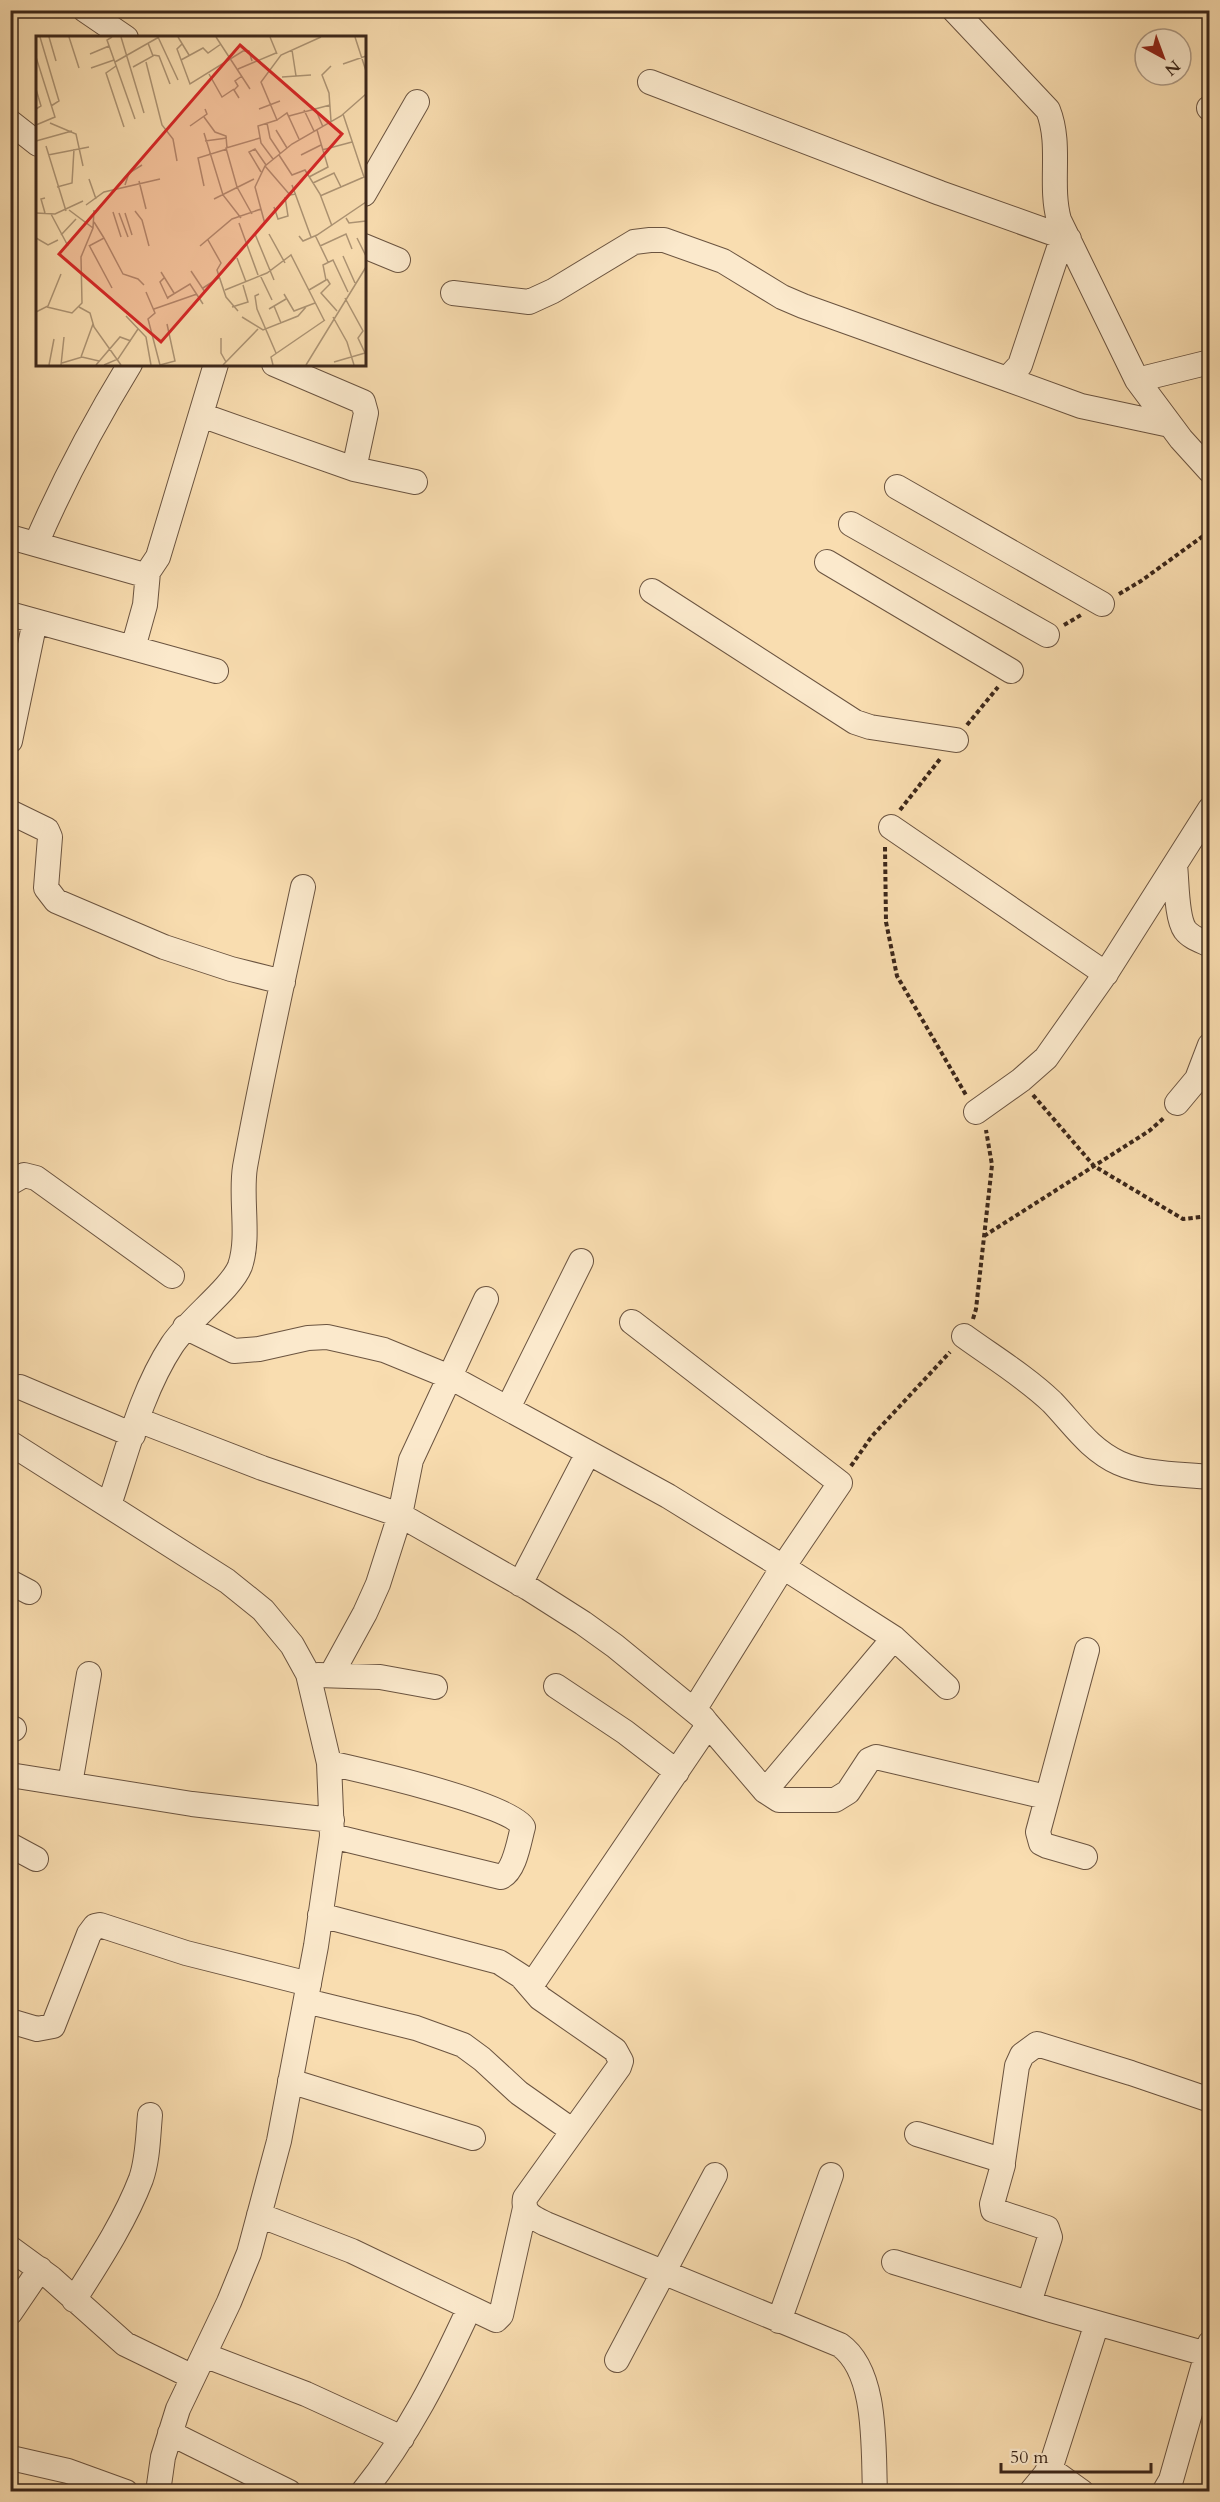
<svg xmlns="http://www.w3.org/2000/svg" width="1220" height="2502" viewBox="0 0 1220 2502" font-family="Cardo,serif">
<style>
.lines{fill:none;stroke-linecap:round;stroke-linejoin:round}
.minor-casing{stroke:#6b5440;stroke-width:26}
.path{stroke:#3c271a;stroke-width:4;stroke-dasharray:4.5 3;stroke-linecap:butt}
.minor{stroke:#fbe9cc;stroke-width:24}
.inset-road{fill:none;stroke:#ad9474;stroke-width:1.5}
.view{fill:#d62828;fill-opacity:0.15;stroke:#d62828;stroke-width:3}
.inset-edge{fill:none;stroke:#3c271a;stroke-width:3}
</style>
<rect width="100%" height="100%" fill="#f9ddb0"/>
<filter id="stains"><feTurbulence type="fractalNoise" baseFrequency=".00333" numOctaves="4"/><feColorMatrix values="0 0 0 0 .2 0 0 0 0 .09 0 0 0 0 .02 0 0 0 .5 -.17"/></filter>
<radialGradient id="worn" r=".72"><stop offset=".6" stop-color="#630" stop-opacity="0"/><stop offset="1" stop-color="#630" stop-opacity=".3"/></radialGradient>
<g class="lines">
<defs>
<path id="minor" d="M85 10 126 38
M954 10 1048 110C1062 145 1049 184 1059 220L1137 380 1181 439 1210 471
M650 82 940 193 1069 239
M1209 108 1210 109
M10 122 38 144
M364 194 417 102
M364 246 398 260
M453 293 529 302 553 291 634 242 650 240H664L723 261 782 297 803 306 1007 379 1020 365 1063 236
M274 364 363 402 366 413 354 469
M1007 379 1081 406 1170 425
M1137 380 1210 362
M201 415 354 469 415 482
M897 487 1102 604
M851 524 1047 635
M10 537 141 574 148 572 158 557 216 364
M36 544C63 481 94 423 130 364
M827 562 1011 671
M652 591 855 722 870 727 956 740
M10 614 216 671
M133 648 145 605 148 572
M10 741 35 621
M10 812 47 830 50 837 46 888 56 901 164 947 231 969 283 982
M891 827 1106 974
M1175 865C1177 881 1176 917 1185 930 1191 938 1202 941 1210 945
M1177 1103 1197 1079 1210 1045
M976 1112 1021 1080 1046 1058 1108 970 1210 809
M10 1183 24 1175 36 1178 172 1276
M632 1322 840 1483 783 1567 694 1710
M185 1327 234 1351 259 1349 308 1338 327 1337 345 1341 384 1350 450 1377 668 1496 783 1567 894 1638 947 1687
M964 1336C993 1357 1026 1377 1052 1402 1074 1425 1089 1449 1119 1463 1146 1475 1180 1474 1210 1477
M20 1387 133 1435
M508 1408 581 1261
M138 1420 262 1468 400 1515 528 1588 583 1623 615 1646 703 1718 706 1722 704 1731 531 1986
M10 1443 227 1581 263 1610 292 1645 308 1674 329 1763 332 1836 316 1946 279 2141 249 2253 229 2302 178 2409 163 2457 158 2492
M109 1505C127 1452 141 1392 172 1345 188 1320 231 1289 240 1266 250 1237 240 1198 245 1167 262 1073 283 980 303 887
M10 1582 29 1592
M520 1584 588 1453
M318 1675 380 1677 435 1687
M331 1675 365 1613 378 1584 400 1515 411 1460 486 1299
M556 1686 625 1732 677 1772
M706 1722 765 1791 779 1800H835L848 1792 869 1760 876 1757 1046 1797
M10 1727 14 1729
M329 1763C356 1769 519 1806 523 1827 519 1841 515 1871 501 1877L332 1836
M10 1775 192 1804 332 1820
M70 1784 89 1674
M765 1791 894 1638
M10 1845 36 1859
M1085 1857 1047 1846 1041 1843 1038 1832 1087 1650
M320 1915 499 1962 521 1976 540 1998 615 2050 621 2061 619 2067 525 2198C522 2214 534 2218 546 2224L840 2345C878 2372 873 2449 875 2492
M306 2001 416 2028 463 2045 482 2059 519 2093 573 2131
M10 2021 37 2029 53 2026 89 1934 95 1926 100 1925 186 1953 309 1984
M290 2081 473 2138
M917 2134 1001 2160 1003 2165 992 2204 993 2210 1047 2228 1050 2237 1029 2303
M1003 2162 1017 2066 1022 2055 1037 2044 1131 2073 1210 2100
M259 2215 352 2251 496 2320 501 2315 525 2208
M10 2248 51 2278 125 2344 193 2377
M894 2262 1051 2310 1210 2355
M74 2300C98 2262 125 2221 141 2179 148 2159 148 2136 150 2115
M10 2313 40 2269
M779 2321 831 2175
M204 2355 306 2394 402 2438
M617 2360 715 2175
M170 2433 289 2492
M11 2458 68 2471 126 2492
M1050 2469 1082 2492
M363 2492C408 2436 439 2374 469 2309
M1031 2492 1045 2475 1052 2463 1097 2323
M1164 2492 1171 2480 1210 2343"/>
</defs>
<use href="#minor" class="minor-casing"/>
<path class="path" d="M1119 594 1141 581 1210 531
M1064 625 1081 615
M967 725 998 687
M900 810 940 759
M885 847 886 922 897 976 966 1095
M1033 1095 1094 1166 1183 1219 1210 1216
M984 1236 1149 1131 1165 1117
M973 1319 976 1309 992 1165 986 1130
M851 1466 872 1436 950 1352"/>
<use href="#minor" class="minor"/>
</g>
<g transform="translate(36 36)">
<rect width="330" height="330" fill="#f9ddb0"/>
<path class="inset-road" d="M4 1 23 65 15 70M13 1 20 25M33 1 43 32M76 1 71 4 99 83M85 1 108 77M122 1 142 44M142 1 153 19M180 1 214 53M234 1 241 18M319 1 330 35M146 8 141 13 154 48 207 15H213L216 25M256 14 260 40M54 18 73 10M117 19 123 20 134 48M0 21 19 81 0 89M145 24 167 12 172 17 185 8M79 26 123 1M110 26 126 89 137 103 141 125M307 28 330 20M80 30 70 37 88 91M97 31 117 20 112 7M55 32 78 24M202 33 240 17M173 38 186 61 198 53M246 41 275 39M0 53 5 70 0 73M203 62 198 54 202 50 199 45 206 40M279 72 287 91M223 73 244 65M268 74 278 95M253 80 294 69M168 81 179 96 190 100 191 112M241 84 251 77 263 103M295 85 293 57 286 39 295 30M14 87 40 98 47 130M231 87 234 102 244 117M154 90 171 78 169 73M240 94 251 112M168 97 187 159 205 182M0 105 36 95M169 105 191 102M10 110 30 175M286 114 316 106M12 119 53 111M243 119 256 139 269 134 284 158 296 190M265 119 285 109M237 123 225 107 222 90 241 84 225 46 245 19 285 1M229 130 254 159 260 158M225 136 213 116 219 113 230 129M273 141 292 131 281 94M53 143 60 163M103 145 110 173M277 147 298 137 305 151M89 149 93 137 106 129M256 149 275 201M168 150 162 122 191 113M21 151 36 147 38 113M284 160 328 141 307 78M9 162 5 163 9 177M178 163 218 143M50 169 68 156 124 143M238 171 242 183 252 180 249 161M33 174 57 192M99 175 106 184 113 210M77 176 85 201M0 177 19 178 47 165M83 177 92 201M89 177 96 199M15 178 32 210M216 178 201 151 190 112 224 102M310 182 313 187 330 185M58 186 68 202M203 187 222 239M229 188 219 151 229 130 256 108 305 80 330 58M219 198 238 244M233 198 249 227M25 199 40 183M279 199 292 226M263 200 267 205 281 199 330 166M0 202 12 209 22 204M321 202 330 220M172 204 185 227 181 234 190 261 202 275M53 209 76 252M53 210 68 202 87 238 102 243 108 249M164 210 196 183 225 173M284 210 310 198 316 213M307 220 319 247M201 222 210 246M155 235 169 256M125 236 138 257M224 239 236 264M129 241 124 246 132 263M291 243 294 248 285 257 301 275M167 252 184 241M189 254 231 237 255 219 288 284M273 254 290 244 287 229 297 224 312 256M110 256 119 277 112 283 124 329M223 258 219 260 221 273 240 317M248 258 258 275 279 267M131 262 154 248 167 268M309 262 327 295 322 302 330 319M238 270 245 287M11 271 36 277 46 267 45 221 57 192 58 174M43 271 54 277 58 291 85 329M196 271 212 266 207 249M118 273 161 258M233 273 250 263M0 276 12 270 25 238M90 280 110 301 115 329M206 281 227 294 262 280 270 271M297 281 311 306 318 329M185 302V317L190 326M45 321 57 288M298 326 329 317M26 327 46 321 63 325M13 329 18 303M25 329 28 301M60 329 84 301 95 305M68 329 82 323 102 293M124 329 139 325 131 288M187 329 222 293M237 329 235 321 289 284M270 329 330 231"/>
<path class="view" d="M204 9 306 98 125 306 23 218Z"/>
<rect width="330" height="330" class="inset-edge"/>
</g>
<rect width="1220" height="2502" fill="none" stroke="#f9ddb0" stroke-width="36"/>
<rect x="12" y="12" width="1196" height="2478" fill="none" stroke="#3c271a" stroke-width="3"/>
<rect x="18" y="18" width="1184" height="2466" fill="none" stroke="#3c271a" stroke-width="1.5"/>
<g transform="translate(1163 57) rotate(139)"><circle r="28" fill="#fbe9cc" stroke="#af9b85" stroke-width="1.5"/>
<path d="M0-4.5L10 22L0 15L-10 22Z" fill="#8f2418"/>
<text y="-9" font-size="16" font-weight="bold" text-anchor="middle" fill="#3c271a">N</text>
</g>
<path d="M1001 2463v9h150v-9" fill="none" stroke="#3c271a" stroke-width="3"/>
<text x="1010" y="2463" font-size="18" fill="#3c271a" stroke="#fbe9cc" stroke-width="4.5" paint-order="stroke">50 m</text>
<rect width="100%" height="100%" filter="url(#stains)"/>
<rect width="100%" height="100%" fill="url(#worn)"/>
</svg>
